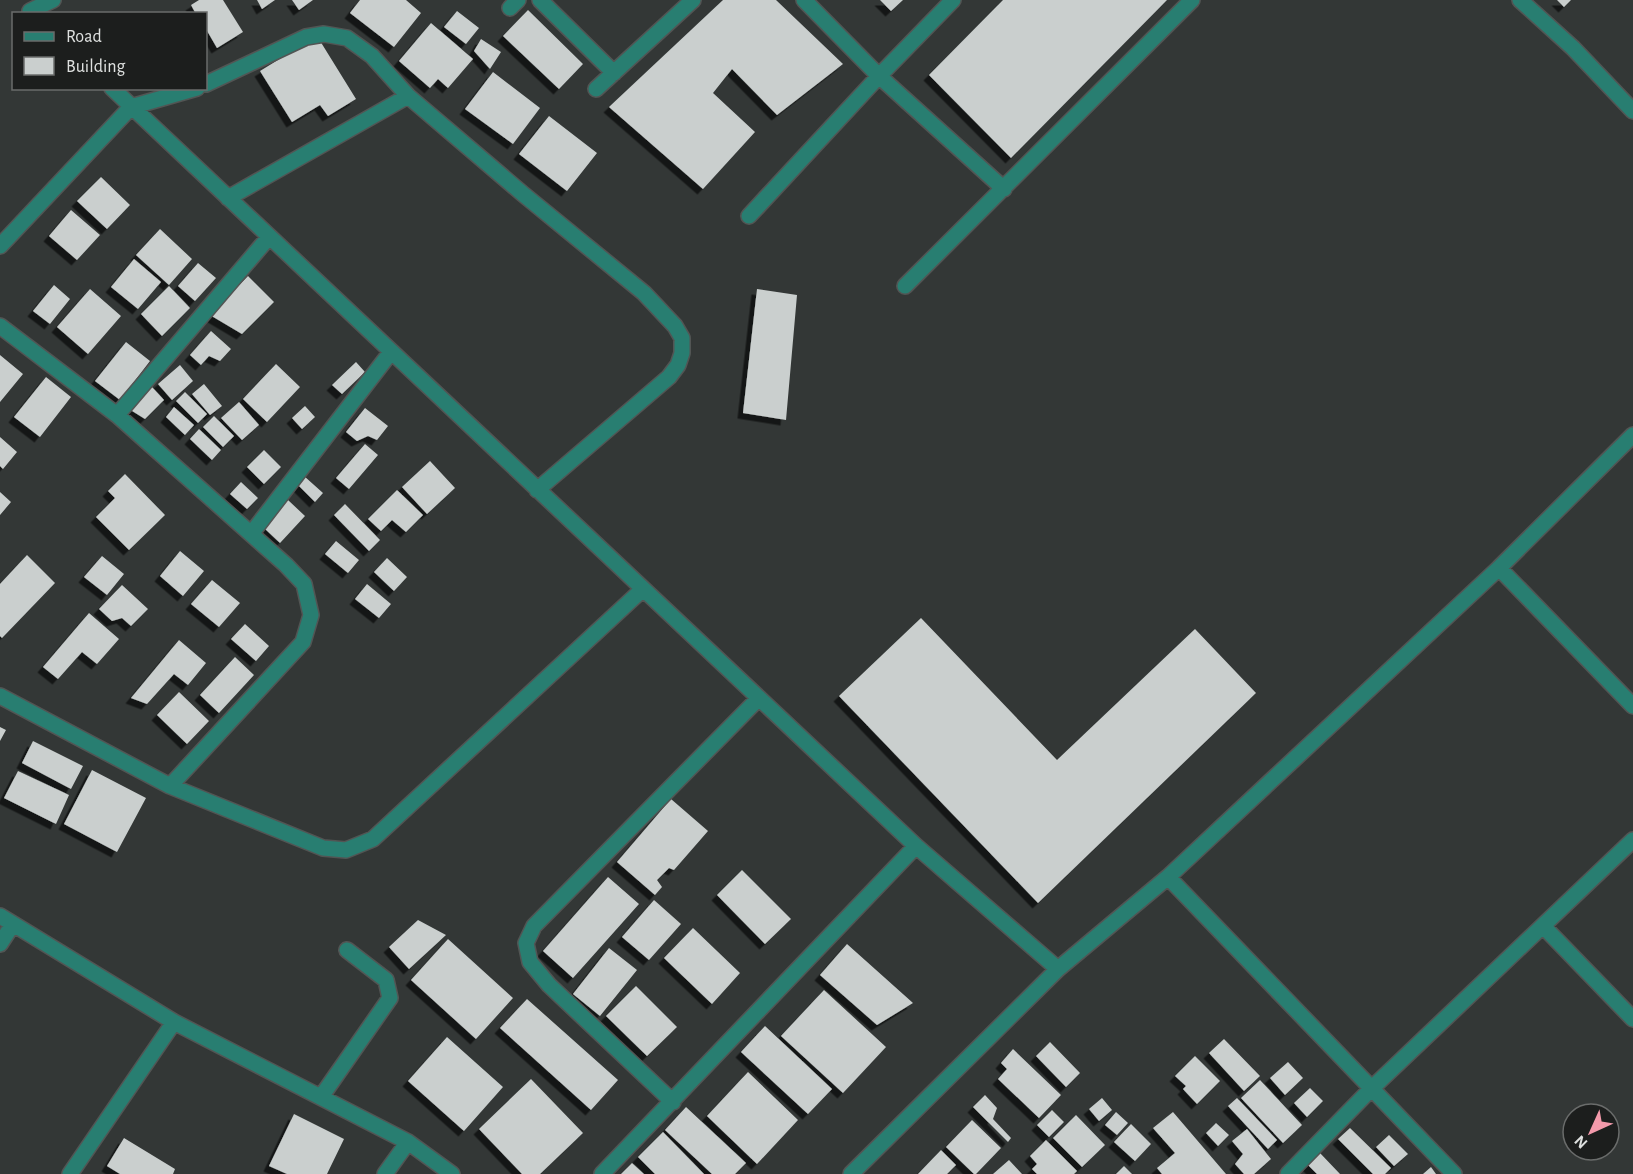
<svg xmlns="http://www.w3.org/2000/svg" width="1633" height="1174" viewBox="0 0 1633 1174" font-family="'Alegreya Sans',sans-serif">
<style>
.building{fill:#cacfce;filter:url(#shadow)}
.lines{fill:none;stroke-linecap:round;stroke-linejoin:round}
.minor-casing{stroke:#525554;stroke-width:18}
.minor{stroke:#287e71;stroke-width:15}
</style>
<defs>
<filter id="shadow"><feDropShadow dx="-5.5" dy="5.5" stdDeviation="0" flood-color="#0009"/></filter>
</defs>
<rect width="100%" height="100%" fill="#333736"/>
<path class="building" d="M199 0H223L243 32 217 48 206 29V14H196L191 5Z
M257 0H275L262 9Z
M292 0H313L299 10Z
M360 0H406L421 13 394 47 350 13Z
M723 0H776L843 64 777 115 732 69 713 93 755 132 703 189 609 107Z
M880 0H903L891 11Z
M1003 0H1167L1011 158 929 75Z
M1557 0H1571L1564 7Z
M528 10 583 64 559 89 503 36Z
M457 11 479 28 466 44 444 27Z
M431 23 473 59 448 88 438 79 430 88 399 61Z
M317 36 356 99 328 116 320 105 292 122 260 71Z
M481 39 501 52 490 69 474 51Z
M493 72 540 108 513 144 465 109Z
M549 116 597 153 567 191 519 154Z
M101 177 130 205 107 229 77 201Z
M71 210 100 235 77 260 49 236Z
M160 229 192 259 169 285 136 255Z
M134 259 161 282 138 309 111 287Z
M198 263 216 278 195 301 178 286Z
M248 276 274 302 242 334 210 315Z
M54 285 70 299 50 324 33 311Z
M169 286 190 308 162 336 141 314Z
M90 289 121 316 88 354 57 327Z
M757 289 797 295 786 420 743 413Z
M211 331 231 349 220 361 209 356 201 365 190 355Z
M126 342 150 361 120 400 95 381Z
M0 355 23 374 0 402Z
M356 362 365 372 342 394 332 385Z
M276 364 300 387 267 422 243 399Z
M180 365 193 381 172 400 158 384Z
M46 377 71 397 40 437 14 417Z
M204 384 222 406 210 415 192 394Z
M152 387 164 400 145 419 129 409Z
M185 392 207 414 198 423 176 401Z
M239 402 259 425 242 440 221 418Z
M305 406 315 417 302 429 292 418Z
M174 407 194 425 185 435 166 417Z
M365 408 388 426 377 440 368 436 357 441 346 432Z
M214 416 234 436 223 447 203 427Z
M199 429 221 450 212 460 190 439Z
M0 437 17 452 3 469 0 466Z
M365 444 378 455 349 489 336 478Z
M264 450 281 467 264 484 247 467Z
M430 461 455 488 427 514 402 487Z
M125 474 165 515 129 550 96 517 115 498 108 491Z
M304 476 323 493 315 502 297 484Z
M241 482 258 498 247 509 230 494Z
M397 490 423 515 406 532 392 520 381 531 368 519Z
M0 492 11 502 0 515Z
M288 500 305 516 280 543 263 527Z
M345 504 380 540 369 551 334 515Z
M336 541 359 560 348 573 325 554Z
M180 551 204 571 183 596 160 576Z
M27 555 55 583 2 638 0 636V584Z
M102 556 124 574 107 595 84 577Z
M387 558 407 577 394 591 374 572Z
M212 580 240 603 219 627 191 604Z
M367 584 391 604 379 618 355 599Z
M122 585 148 609 131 626 122 618 112 621 99 609Z
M89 613 119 639 97 664 82 652 58 679 43 667Z
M921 618 1057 760 1195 629 1256 693 1038 903 839 696Z
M245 624 269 646 256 661 231 639Z
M179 640 206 663 188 685 174 674 147 704 131 698Z
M235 657 254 675 219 713 200 695Z
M179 692 209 721 187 744 157 715Z
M0 727 6 730 0 741Z
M33 741 83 766 71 789 22 763Z
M92 770 146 798 117 852 64 824Z
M18 771 69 795 56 824 4 798Z
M671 799 708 831 674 870 669 868 657 880 662 887 655 895 617 862Z
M742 870 791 919 765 944 717 895Z
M608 877 639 904 573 978 543 951Z
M654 900 681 924 649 960 622 937Z
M418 920 446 935 409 969 389 947Z
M693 928 740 973 712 1004 664 958Z
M448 939 513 998 476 1039 411 980Z
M847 944 913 1003 877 1025 820 975Z
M609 948 637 970 600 1016 573 994Z
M636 986 677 1027 647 1056 606 1016Z
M824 990 886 1047 843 1093 781 1036Z
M527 999 618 1080 591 1110 500 1028Z
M765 1026 832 1089 808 1114 741 1052Z
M447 1037 503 1087 464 1131 408 1081Z
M1224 1039 1260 1076 1244 1091 1209 1053Z
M1050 1042 1080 1073 1066 1087 1036 1056Z
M1013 1049 1061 1095 1039 1118 998 1079 1007 1069 1001 1063Z
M1195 1056 1220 1081 1197 1104 1183 1089 1186 1086 1175 1076Z
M1288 1062 1303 1078 1285 1095 1270 1078Z
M748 1072 798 1120 757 1164 707 1116Z
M531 1079 583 1133 540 1174H522L479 1129Z
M1260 1080 1302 1125 1283 1143 1241 1098Z
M1310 1088 1323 1101 1307 1117 1294 1103Z
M985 1095 997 1108 993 1119 1011 1138 1008 1142 973 1107Z
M1102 1098 1112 1110 1099 1121 1089 1109Z
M1237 1098 1277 1140 1268 1149 1228 1106Z
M686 1107 746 1163 735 1174H712L665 1130Z
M1052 1110 1064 1122 1049 1137 1037 1125Z
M1116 1112 1128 1123 1117 1135 1105 1125Z
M1173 1112 1226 1174H1162L1157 1168 1175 1153 1153 1128Z
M294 1114 344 1139 327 1174H287L269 1166Z
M1076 1115 1105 1145 1082 1167 1053 1138Z
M972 1120 1001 1148 976 1174H974L946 1147Z
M1216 1123 1229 1135 1218 1146 1206 1133Z
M1131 1124 1151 1144 1135 1161 1114 1142Z
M1350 1128 1391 1168 1385 1174H1373L1338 1139Z
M1247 1129 1271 1159 1254 1174H1244L1235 1164 1243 1154 1232 1141Z
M663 1132 704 1174H655L638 1157Z
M1389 1135 1408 1154 1394 1166 1376 1147Z
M124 1138 175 1169 173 1174H120L107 1166Z
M1046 1140 1077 1171 1074 1174H1037L1032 1169 1037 1164 1030 1156Z
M941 1150 956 1165 947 1174H918Z
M1320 1153 1340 1174H1317L1307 1164Z
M1009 1160 1022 1174H993Z
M632 1163 644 1174H621Z
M1124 1166 1132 1174H1116Z
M1431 1167 1436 1174H1423Z"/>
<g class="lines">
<defs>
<path id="minor" d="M540 0 614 73
M804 0 879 76 953 0
M1520 0 1573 48 1633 111
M510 8 518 0
M30 11 53 0
M206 84 306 37 324 34 347 38 372 56 408 96 523 194 644 293 675 326 682 338V353L678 365 669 377 537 490
M112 88 916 846 1058 969
M596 89 693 0
M228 198 408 96
M749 216 879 76 1004 189
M0 246 131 107 197 88
M905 286 1192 0
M0 326 117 415 269 237
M117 415 286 565 304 584 311 615 303 642 170 786
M251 534 391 352
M1499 568 1633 706
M0 696 170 786 323 848 346 850 373 839 643 589
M1168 877 1454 1174
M0 916 174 1022
M1543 926 1633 1019
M0 944 13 924
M321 1097 390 998 386 980 347 950
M673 1102 549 985 530 962 526 943 534 926 759 698
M70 1174 174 1022 408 1142 452 1174
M385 1174 408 1142
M602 1174 916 846
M851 1174 1058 969 1168 877 1499 568 1633 435
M1288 1174 1371 1089 1633 840"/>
</defs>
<use href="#minor" class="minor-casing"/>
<use href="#minor" class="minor"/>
</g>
<rect x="12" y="12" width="195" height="78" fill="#1c1e1d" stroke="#6a6c6b" stroke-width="1.5"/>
<rect x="24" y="32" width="30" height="9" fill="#287e71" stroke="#6a6c6b" stroke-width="1.5"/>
<text x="66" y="42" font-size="18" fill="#dee0df">Road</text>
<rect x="24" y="57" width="30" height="18" fill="#cacfce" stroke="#6a6c6b" stroke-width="1.5"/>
<text x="66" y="72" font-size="18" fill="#dee0df">Building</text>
<g transform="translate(1591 1132) rotate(225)"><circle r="28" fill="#1c1e1d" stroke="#6a6c6b" stroke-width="1.5"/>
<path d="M0-4.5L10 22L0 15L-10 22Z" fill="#f39aab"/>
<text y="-9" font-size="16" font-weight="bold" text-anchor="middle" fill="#dee0df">N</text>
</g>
</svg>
